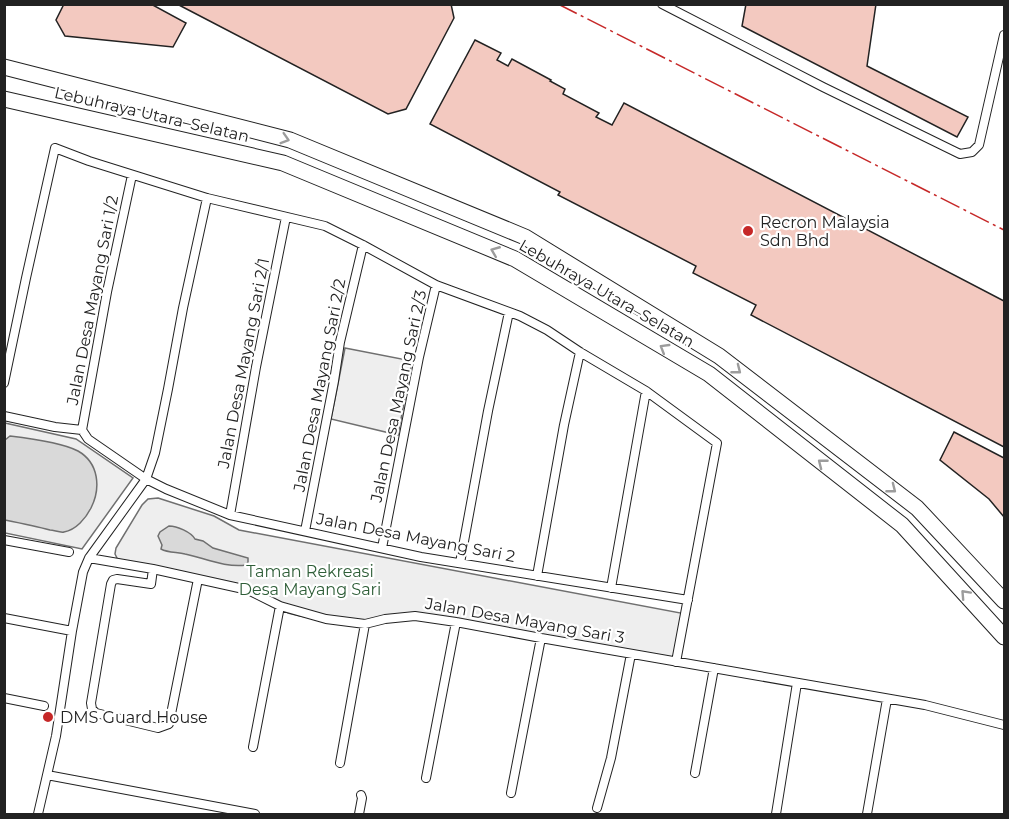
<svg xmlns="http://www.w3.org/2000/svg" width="1009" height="819" viewBox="0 0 1009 819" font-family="Montserrat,sans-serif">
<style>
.green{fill:#eee;stroke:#6f6f6f;stroke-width:1.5}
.water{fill:#d9d9d9;stroke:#6f6f6f;stroke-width:1.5}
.building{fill:#f3c9c0;stroke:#222;stroke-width:1.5}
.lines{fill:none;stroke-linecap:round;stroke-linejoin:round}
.minor-casing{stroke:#222;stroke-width:10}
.motorway-casing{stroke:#222;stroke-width:17}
.minor{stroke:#fff;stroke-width:8}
.motorway{stroke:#fff;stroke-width:15}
.power{stroke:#c62828;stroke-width:1.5;stroke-dasharray:21 4.5 3 4.5;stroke-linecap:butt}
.oneway{stroke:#9c9c9c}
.poi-dot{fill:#c62828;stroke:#fff;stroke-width:2}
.labels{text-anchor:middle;stroke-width:4.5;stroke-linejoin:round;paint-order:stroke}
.street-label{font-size:16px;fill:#222;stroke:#fff}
.poi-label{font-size:16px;fill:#222;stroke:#fff;text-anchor:start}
.park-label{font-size:16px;fill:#2f5e38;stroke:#fff}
</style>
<rect width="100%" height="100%" fill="#fff"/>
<path class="green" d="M345 348 412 361 398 435 331 419Z
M5 423 76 439 133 478 82 549 5 533Z
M158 498 214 516 239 530 686 614 677 665 421 617 365 626 300 616 288 613 249 588 118 560 115 554 116 548 142 505 148 499Z"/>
<path class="water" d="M10 436C27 438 63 443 78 451 99 463 101 488 91 508 86 518 76 530 64 532 60 533 54 530 50 530 35 526 20 523 5 520V440Z
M169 526C177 526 191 532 195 539L203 541 213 548 248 558V562L246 565C226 568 204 558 185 554 177 552 168 553 161 549L162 545 158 536 160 532Z"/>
<path class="building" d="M64 4H151L186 23 173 47 65 36 56 20Z
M64 4H151L186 23 173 47 65 36 56 20Z
M177 4H451L454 18 406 109 388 114Z
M177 4H451L454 18 406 109 388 114Z
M746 4H876L867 66 968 117 957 137 742 26Z
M475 40 501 53 497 60 508 66 512 59 551 80 550 81 565 89 563 94 599 113 596 117 612 125 624 103 1004 301V447L751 315 756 305 693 273 696 266 558 195 560 192 430 124Z
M475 40 501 53 497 60 508 66 512 59 551 80 550 81 565 89 563 94 599 113 596 117 612 125 624 103 1004 301V447L751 315 756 305 693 273 696 266 558 195 560 192 430 124Z
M954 432 1004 458V517L989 499 940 460Z
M954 432 1004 458V517L989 499 940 460Z"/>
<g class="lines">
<defs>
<path id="minor" d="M662 4 823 87 960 154 972 152 979 145 1004 35
M4 383 26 278 55 148 89 161 207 198 325 226 363 245 436 285 520 316 547 330 580 352 646 391 717 443 676 662
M4 416 55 427 82 430 88 439 146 479 166 489 230 515 421 557 688 600
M82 430 107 292 132 175
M230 515 256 367 286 217
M305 531 334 381 340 342 363 245
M4 540 69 552
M382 548 419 357 436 285
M89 558 153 569 248 590 280 606 326 619 365 624 385 619 415 616 456 622 541 638 925 705 1004 725
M460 563 488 411 509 312
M153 569 151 584 117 579 113 580 111 584 91 703 92 709 96 713 158 728 169 724 198 579
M537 576 564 425 580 352
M611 588 646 391
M4 618 72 631
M4 698 44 706
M253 747 280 606
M340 763 365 624
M695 773 714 668
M47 775 255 814
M426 778 456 622
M511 793 541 638
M597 808 611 758 631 654
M38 814 56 736 72 631 83 572 89 558 146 479 155 453 168 389 183 308 207 198
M359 814 362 798 361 795
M776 814 797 683
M867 814 887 699"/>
<path id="motorway" d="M4 67 290 140 525 237 719 356 917 508 1004 601
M4 99 283 163 515 259 709 374 902 525 1004 637"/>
</defs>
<use href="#minor" class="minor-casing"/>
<use href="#motorway" class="motorway-casing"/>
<use href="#minor" class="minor"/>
<use href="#motorway" class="motorway"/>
<path class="power" d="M558 4 1004 230"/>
</g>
<defs><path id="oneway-chevron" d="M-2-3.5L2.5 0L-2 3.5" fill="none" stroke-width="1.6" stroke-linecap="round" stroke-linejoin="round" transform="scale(1.5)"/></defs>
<g class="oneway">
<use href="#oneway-chevron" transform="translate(285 139) rotate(17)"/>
<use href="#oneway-chevron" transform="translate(495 251) rotate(-158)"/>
<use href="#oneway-chevron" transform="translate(664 348) rotate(-149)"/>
<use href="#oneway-chevron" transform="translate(737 370) rotate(38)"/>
<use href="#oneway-chevron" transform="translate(822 463) rotate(-142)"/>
<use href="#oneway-chevron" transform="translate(892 489) rotate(38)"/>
<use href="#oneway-chevron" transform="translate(965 594) rotate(-133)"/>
</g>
<g class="poi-dot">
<circle cx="748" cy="231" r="6"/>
<circle cx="48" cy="717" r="6"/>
</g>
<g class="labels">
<g class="street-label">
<text transform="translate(152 114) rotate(13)" y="6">Lebuhraya Utara–Selatan</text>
<text transform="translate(607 293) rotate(30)" y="6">Lebuhraya Utara–Selatan</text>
<text transform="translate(92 300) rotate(-79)" y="6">Jalan Desa Mayang Sari 1/2</text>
<text transform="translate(243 363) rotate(-79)" y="6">Jalan Desa Mayang Sari 2/1</text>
<text transform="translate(319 385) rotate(-79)" y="6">Jalan Desa Mayang Sari 2/2</text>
<text transform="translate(398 396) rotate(-78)" y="6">Jalan Desa Mayang Sari 2/3</text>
<text transform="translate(416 537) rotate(11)" y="6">Jalan Desa Mayang Sari 2</text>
<text transform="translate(525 620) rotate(10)" y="6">Jalan Desa Mayang Sari 3</text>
</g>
<g class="poi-label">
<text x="760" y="228">Recron Malaysia<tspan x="760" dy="18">Sdn Bhd</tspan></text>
<text x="60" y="723">DMS Guard House</text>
</g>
<g class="park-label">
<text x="310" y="577">Taman Rekreasi<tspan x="310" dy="18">Desa Mayang Sari</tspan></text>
</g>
</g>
<rect width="1009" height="819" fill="none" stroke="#222222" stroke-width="12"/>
</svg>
